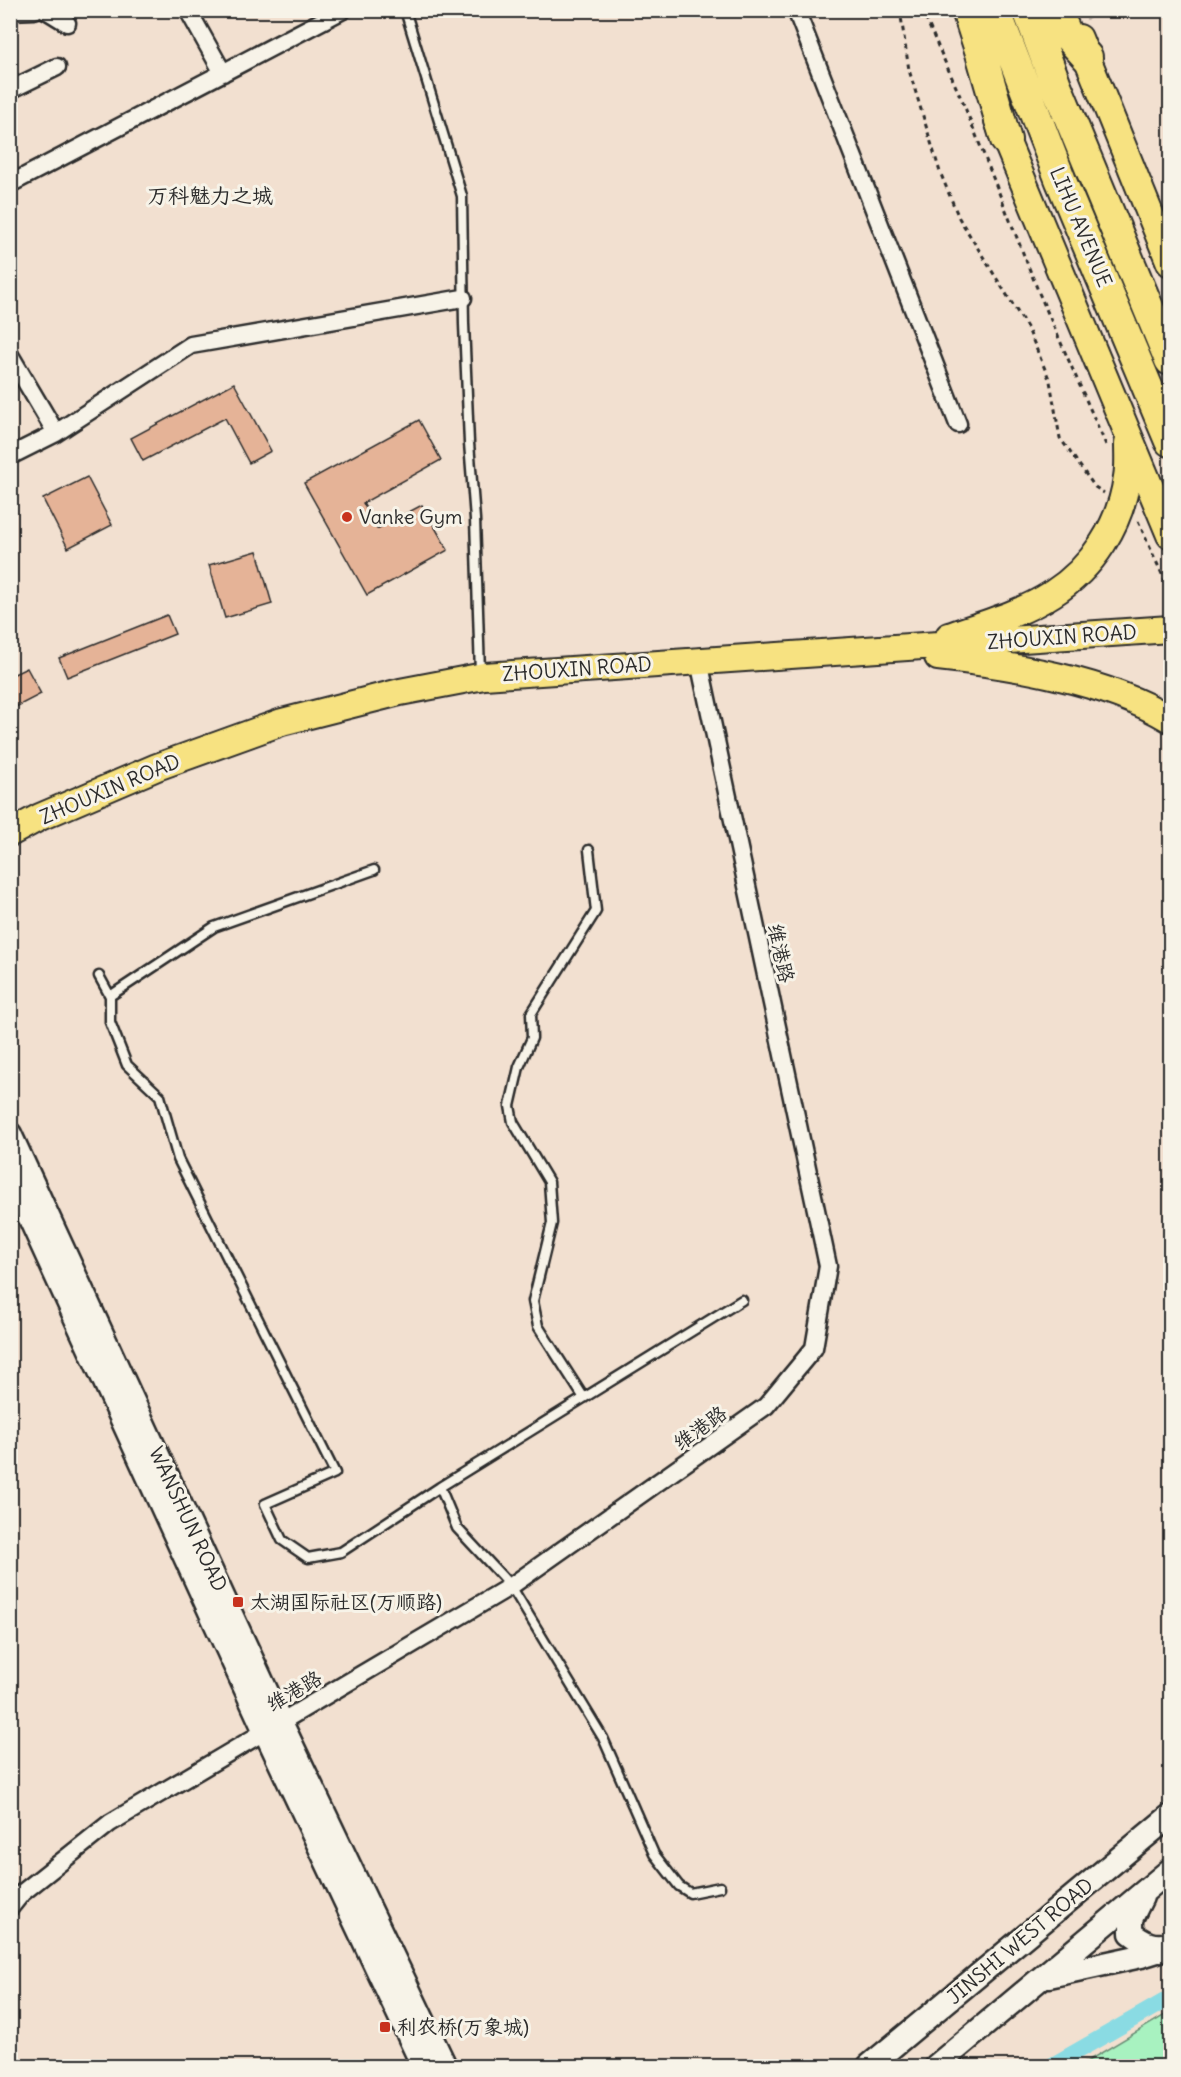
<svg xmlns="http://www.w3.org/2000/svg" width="1181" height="2077" viewBox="0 0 1181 2077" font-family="Delius,'LXGW WenKai TC',sans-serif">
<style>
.green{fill:#a8f2c0;stroke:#6a8e76;stroke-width:1.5}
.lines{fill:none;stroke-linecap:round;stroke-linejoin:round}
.canal{stroke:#8adbe3;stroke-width:16}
.building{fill:#e5b397;stroke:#2b2b2b;stroke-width:1.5}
.lane-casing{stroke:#2b2b2b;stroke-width:13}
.street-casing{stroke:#2b2b2b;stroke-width:21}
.secondary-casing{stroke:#2b2b2b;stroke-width:27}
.primary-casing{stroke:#2b2b2b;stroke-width:30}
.highway-casing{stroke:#2b2b2b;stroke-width:34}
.path{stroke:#2b2b2b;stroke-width:3;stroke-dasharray:4.5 4.5;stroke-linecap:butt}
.lane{stroke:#f7f3e8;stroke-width:8}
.street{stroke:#f7f3e8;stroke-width:16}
.secondary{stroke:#f7f3e8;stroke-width:22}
.primary{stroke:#f7e281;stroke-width:26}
.highway{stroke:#f7e281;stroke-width:30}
.poi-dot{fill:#c8321e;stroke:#f7f3e8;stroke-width:2}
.labels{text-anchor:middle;stroke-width:6;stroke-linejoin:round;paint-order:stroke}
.street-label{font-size:20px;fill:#2b2b2b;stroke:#f7f3e8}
.poi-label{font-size:20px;fill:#2b2b2b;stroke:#f7f3e8;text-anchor:start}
.neighbourhood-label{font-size:21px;fill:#2b2b2b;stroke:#f7f3e8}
</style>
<rect width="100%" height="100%" fill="#f2e0d0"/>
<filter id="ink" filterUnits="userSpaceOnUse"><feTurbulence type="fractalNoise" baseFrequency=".0167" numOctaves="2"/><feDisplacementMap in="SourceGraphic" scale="12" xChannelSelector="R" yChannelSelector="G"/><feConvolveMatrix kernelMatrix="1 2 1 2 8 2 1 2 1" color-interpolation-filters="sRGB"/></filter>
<g filter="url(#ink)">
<path class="green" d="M1170 2012V2066H1079L1091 2059Z"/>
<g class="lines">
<path class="canal" d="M1051 2066 1170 1998"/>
</g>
<path class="building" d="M234 383 271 451 249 463 225 418 143 461 131 438Z
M419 420 441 460 363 503 377 529 422 505 448 550 367 595 304 483Z
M87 477 112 525 68 548 43 499Z
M257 551 272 604 225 618 209 565Z
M167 615 175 634 67 677 59 658Z
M27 668 41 694 10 710V676Z"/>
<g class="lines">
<defs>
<path id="lane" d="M405 10 462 196 464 324 469 443 475 519 480 673
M99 976 110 996V1022L127 1065 160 1096 178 1159 335 1473 265 1504 282 1540 308 1558 341 1552 440 1487 457 1528 511 1586 603 1738 654 1854 679 1886 690 1893 720 1887
M110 996 214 927 374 870
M584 1398 538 1326 533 1301 552 1223 549 1182 513 1122 510 1106 519 1067 532 1038 531 1014 596 911 589 850
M440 1487 742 1300"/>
<path id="street" d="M46 10 67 23
M188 10 223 73
M796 10 958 424
M10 11 35 10
M10 90 57 67
M10 184 343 10
M10 355 56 433
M10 456 56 433 191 345 463 298
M10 1908 22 1893 110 1823 511 1586 766 1406 814 1348 828 1266 699 661"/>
<path id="secondary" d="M10 1134 278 1716 445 2066
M10 1175 262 1725 423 2066
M1142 1897 1131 1919V1933C1144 1943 1153 1948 1169 1944
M1049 1976 1141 1956 1170 1947
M869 2066 1170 1816
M936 2066 1170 1870"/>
<path id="primary" d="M1079 38 1170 263
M998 121 1170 535
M949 636C983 624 1021 614 1052 594 1093 568 1121 524 1127 477 1129 466 1128 455 1128 444
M938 657C1012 665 1106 680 1170 719
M10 833 40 817 157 767 282 722 400 692 484 676 1170 629"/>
<path id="highway" d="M967 10 981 53 1006 140
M995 10 1061 181 1170 441
M1028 10 1056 85 1170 360
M1056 10 1067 35 1087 57"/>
</defs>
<use href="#lane" class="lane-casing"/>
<use href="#street" class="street-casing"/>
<use href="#secondary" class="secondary-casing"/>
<use href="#primary" class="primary-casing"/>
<use href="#highway" class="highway-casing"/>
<path class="path" d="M900 10 909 70 940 172 959 218 1028 329 1050 381 1060 438 1095 487 1104 493
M922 10 964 105 1039 293 1106 445
M1085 10 1088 19
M1138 521 1170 592"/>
<use href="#lane" class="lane"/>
<use href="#street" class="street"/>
<use href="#secondary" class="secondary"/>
<use href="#primary" class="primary"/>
<use href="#highway" class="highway"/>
</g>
</g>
<g class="poi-dot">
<circle cx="347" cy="517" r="6"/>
<rect x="232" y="1596" width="12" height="12" rx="3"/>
<rect x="379" y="2021" width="12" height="12" rx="3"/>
</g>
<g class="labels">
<g class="street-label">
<text transform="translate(1081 227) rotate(67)" y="7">LIHU AVENUE</text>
<text transform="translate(1062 637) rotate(-4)" y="7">ZHOUXIN ROAD</text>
<text transform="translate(577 669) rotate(-4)" y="7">ZHOUXIN ROAD</text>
<text transform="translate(110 789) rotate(-23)" y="7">ZHOUXIN ROAD</text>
<text transform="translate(781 953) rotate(78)" y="7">维港路</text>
<text transform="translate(700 1428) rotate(-36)" y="7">维港路</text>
<text transform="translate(188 1519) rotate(65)" y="7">WANSHUN ROAD</text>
<text transform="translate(294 1691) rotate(-30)" y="7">维港路</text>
<text transform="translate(1020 1941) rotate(-40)" y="7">JINSHI WEST ROAD</text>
</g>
<g class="poi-label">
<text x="359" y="524">Vanke Gym</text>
<text x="250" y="1609">太湖国际社区(万顺路)</text>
<text x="397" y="2034">利农桥(万象城)</text>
</g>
<g class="neighbourhood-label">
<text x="210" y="203">万科魅力之城</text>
</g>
</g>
<rect width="1181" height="2077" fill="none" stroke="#f7f3e8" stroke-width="36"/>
<rect x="18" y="18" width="1145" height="2041" fill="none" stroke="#2b2b2b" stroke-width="2" filter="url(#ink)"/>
</svg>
